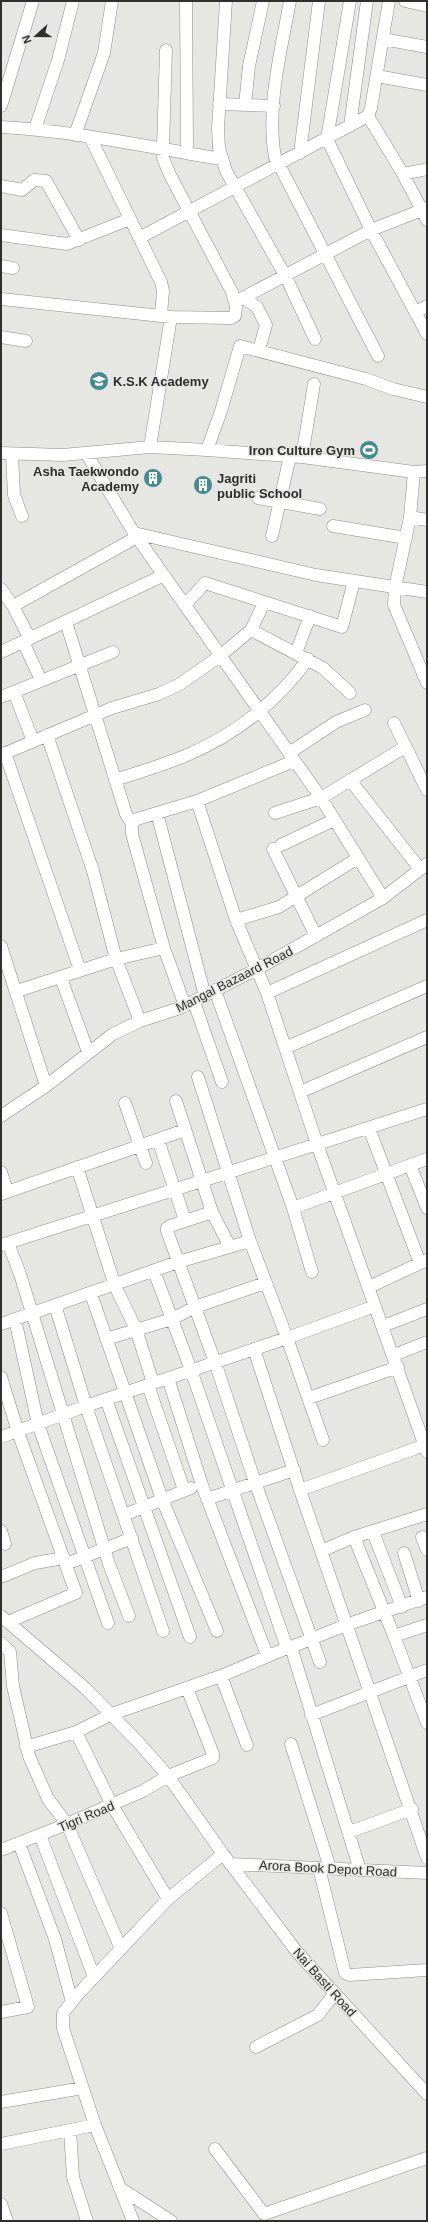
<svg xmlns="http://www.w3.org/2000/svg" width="428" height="2222" viewBox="0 0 428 2222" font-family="Helvetica,sans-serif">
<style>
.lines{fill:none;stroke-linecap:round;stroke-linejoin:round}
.minor-casing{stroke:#8d8d8a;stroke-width:13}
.minor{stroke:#fff;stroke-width:12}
.labels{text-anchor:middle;stroke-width:3;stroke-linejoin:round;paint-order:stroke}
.poi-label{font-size:13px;font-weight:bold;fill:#2f2f2d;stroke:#e6e6e3;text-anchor:start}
.street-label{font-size:13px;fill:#2f2f2d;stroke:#e6e6e3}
</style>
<rect width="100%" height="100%" fill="#e6e6e3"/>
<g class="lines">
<defs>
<path id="minor" d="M226 1 218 128 219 148 226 171 286 277 315 339
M290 1C281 51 266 107 275 157L378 356
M350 1 327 139 371 230 427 334
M405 1 427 6
M383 39 427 47
M377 76 427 85
M219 104 274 106
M245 105 249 66 263 1
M1 106 33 1
M368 116 403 174 427 220
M350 126 367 1
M1 127C76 131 148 147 221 159
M35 129 58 60 73 1
M75 135 104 53 112 1
M90 137 161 282 163 291 161 315
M186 153 187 145 186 1
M300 153 319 1
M403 174 427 169
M1 186 22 190 34 180 46 181 79 240
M1 235 67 244 130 219
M139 238 368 116 371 108 389 1
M1 266 13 268
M244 298 257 307 266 325 259 350
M1 299 171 317 231 318 235 316 236 306 232 292 170 175 163 158V147L166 50
M235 302 371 230 427 208
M416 312 427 306
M1 337 26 341
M150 447 171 317
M207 450 221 411 240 346 366 379 393 389 427 397
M1 453 63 455 150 447 207 450 302 457 414 472 427 471
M86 453 134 533 321 798 383 898
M12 455 14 495 22 516
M302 457 314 384
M414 472 410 517 395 588 394 605 427 683
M258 498 320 509
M410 517 427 520
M333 526 406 538
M134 533 316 575 427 592
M272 536 290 456
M1 589 13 606 30 639
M185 605 205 583 342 627 354 581
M13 606 137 537
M66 622 126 814 132 824
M251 630 323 668 350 693
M23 642 41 680
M1 652 164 575
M296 653 310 616
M14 692 33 741
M1 697 113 652
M394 723 427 790
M47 735 93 871 116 959 140 1021
M5 753 80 970
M289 753 336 722 365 710
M1 755 112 708 159 694 180 684 220 656 251 630 264 603
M115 780C139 772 164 765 187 755 235 735 278 701 308 659
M350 780 420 869
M197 801 236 920 267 993 317 1144 427 1452
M157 813 205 996
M275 813 321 798 405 747
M281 845 334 820
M273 849 316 936
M236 920 279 907 358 858
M1 946 46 1086
M61 978 88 1052
M215 990 293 1208 312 1272
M17 991 116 959 164 948
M267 993 427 920
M194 1002 222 1082
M185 1006 164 948 132 834V824L137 819 197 801 294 761
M285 1048 427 986
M198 1077 250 1241 287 1338 323 1440
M300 1092 427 1037
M176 1101 212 1212 230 1247
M125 1103 146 1163
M1 1116 46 1086 113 1034 140 1021 180 1008 257 969 383 898 427 864
M369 1128 420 1263
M158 1140 185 1220
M410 1165 427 1208
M77 1167 115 1286 136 1329 153 1383
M1 1172 7 1191
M1 1194 185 1130
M293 1208 427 1159
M212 1212 170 1226 167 1228V1231L215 1362 255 1482 320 1662
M8 1243 20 1274 109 1564 129 1616
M1 1245 427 1109
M154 1271 191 1370 287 1648 291 1647 360 1870
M369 1287 427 1260
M91 1294 162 1499 217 1631
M55 1305 86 1406 163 1631
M15 1319 38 1424 108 1623
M1 1324 178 1262 250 1241
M383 1326 427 1309
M106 1339 172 1319 195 1307 265 1283
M254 1349 300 1490 427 1858
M394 1355 427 1342
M1 1377 18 1432 76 1593 8 1622
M168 1378 202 1485 267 1655
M148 1385 184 1490
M309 1398 398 1367
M106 1399 190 1637
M1 1437 86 1406 287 1338 375 1306
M300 1490 425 1445
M207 1499 294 1470
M124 1515 191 1488
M1 1531 5 1544
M373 1532 402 1607
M354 1537 394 1636 427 1625
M422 1537 427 1550
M321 1551 354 1537 427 1514
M404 1553 419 1601
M66 1564 132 1538
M1 1577 35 1563 64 1558
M1 1616 85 1688 139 1743 168 1776 223 1854 297 1952 427 2094
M394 1636 427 1723
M1 1643 10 1652 13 1686 29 1756 48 1799 67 1824 121 1949
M291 1647 346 1625 427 1597
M221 1676 247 1745
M311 1715 427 1670
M76 1732 112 1805 168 1899
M291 1744 330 1868
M26 1747 76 1732 112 1714 221 1676 287 1648
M349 1832 412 1809
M40 1835 94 1977
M19 1843 55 1939 72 2002
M1 1850 67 1824 143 1791 168 1776 213 1758V1754L187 1688
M230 1864 427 1873
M319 1868 345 1973 349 1975 427 1970
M1 1913 28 2007 1 2012
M256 2047 318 2015 335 1993
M1 2102 83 2088
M70 2130 73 2177 87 2221
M1 2144 95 2125
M215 2149 264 2214 427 2158
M120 2188 171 2221
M1 2204 7 2221
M133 2221 95 2125 63 2028V2013L79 1993 168 1899 223 1854"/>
</defs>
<use href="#minor" class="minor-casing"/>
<use href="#minor" class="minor"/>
</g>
<defs>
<symbol id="school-disc" viewBox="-11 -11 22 22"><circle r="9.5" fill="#438b91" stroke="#e6e6e3"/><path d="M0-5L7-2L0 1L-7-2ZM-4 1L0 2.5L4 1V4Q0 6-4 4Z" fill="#fff"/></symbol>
<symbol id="stadium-disc" viewBox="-11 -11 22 22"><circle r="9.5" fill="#438b91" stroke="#e6e6e3"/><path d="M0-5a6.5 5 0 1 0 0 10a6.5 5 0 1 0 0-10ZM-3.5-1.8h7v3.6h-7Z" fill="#fff"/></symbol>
<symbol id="building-disc" viewBox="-11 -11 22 22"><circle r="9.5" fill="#438b91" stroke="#e6e6e3"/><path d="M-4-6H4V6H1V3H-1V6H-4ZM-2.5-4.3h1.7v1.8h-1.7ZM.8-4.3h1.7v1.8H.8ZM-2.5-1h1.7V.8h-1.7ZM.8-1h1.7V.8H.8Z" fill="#fff"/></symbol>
</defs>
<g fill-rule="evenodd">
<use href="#school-disc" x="88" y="370" width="22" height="22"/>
<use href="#stadium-disc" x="358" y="439" width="22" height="22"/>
<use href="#building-disc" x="142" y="467" width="22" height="22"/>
<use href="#building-disc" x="192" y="474" width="22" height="22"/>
</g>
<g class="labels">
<g class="poi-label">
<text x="113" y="386">K.S.K Academy</text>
<text x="355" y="455" text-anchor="end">Iron Culture Gym</text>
<text x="139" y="476" text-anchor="end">Asha Taekwondo<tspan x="139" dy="15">Academy</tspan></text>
<text x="217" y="483">Jagriti<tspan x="217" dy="15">public School</tspan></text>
</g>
<g class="street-label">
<text transform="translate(234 979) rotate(-27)" y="5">Mangal Bazaard Road</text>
<text transform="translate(86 1816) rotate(-23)" y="5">Tigri Road</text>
<text transform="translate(328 1868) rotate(3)" y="5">Arora Book Depot Road</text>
<text transform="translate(325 1982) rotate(48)" y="5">Nai Basti Road</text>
</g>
</g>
<rect width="428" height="2222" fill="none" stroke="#2f2f2d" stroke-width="4"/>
<g transform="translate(36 36) rotate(249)" stroke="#e6e6e3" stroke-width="3" paint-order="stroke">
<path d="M0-3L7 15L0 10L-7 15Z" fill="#2f2f2d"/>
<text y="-6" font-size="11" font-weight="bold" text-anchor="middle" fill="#2f2f2d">N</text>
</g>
</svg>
